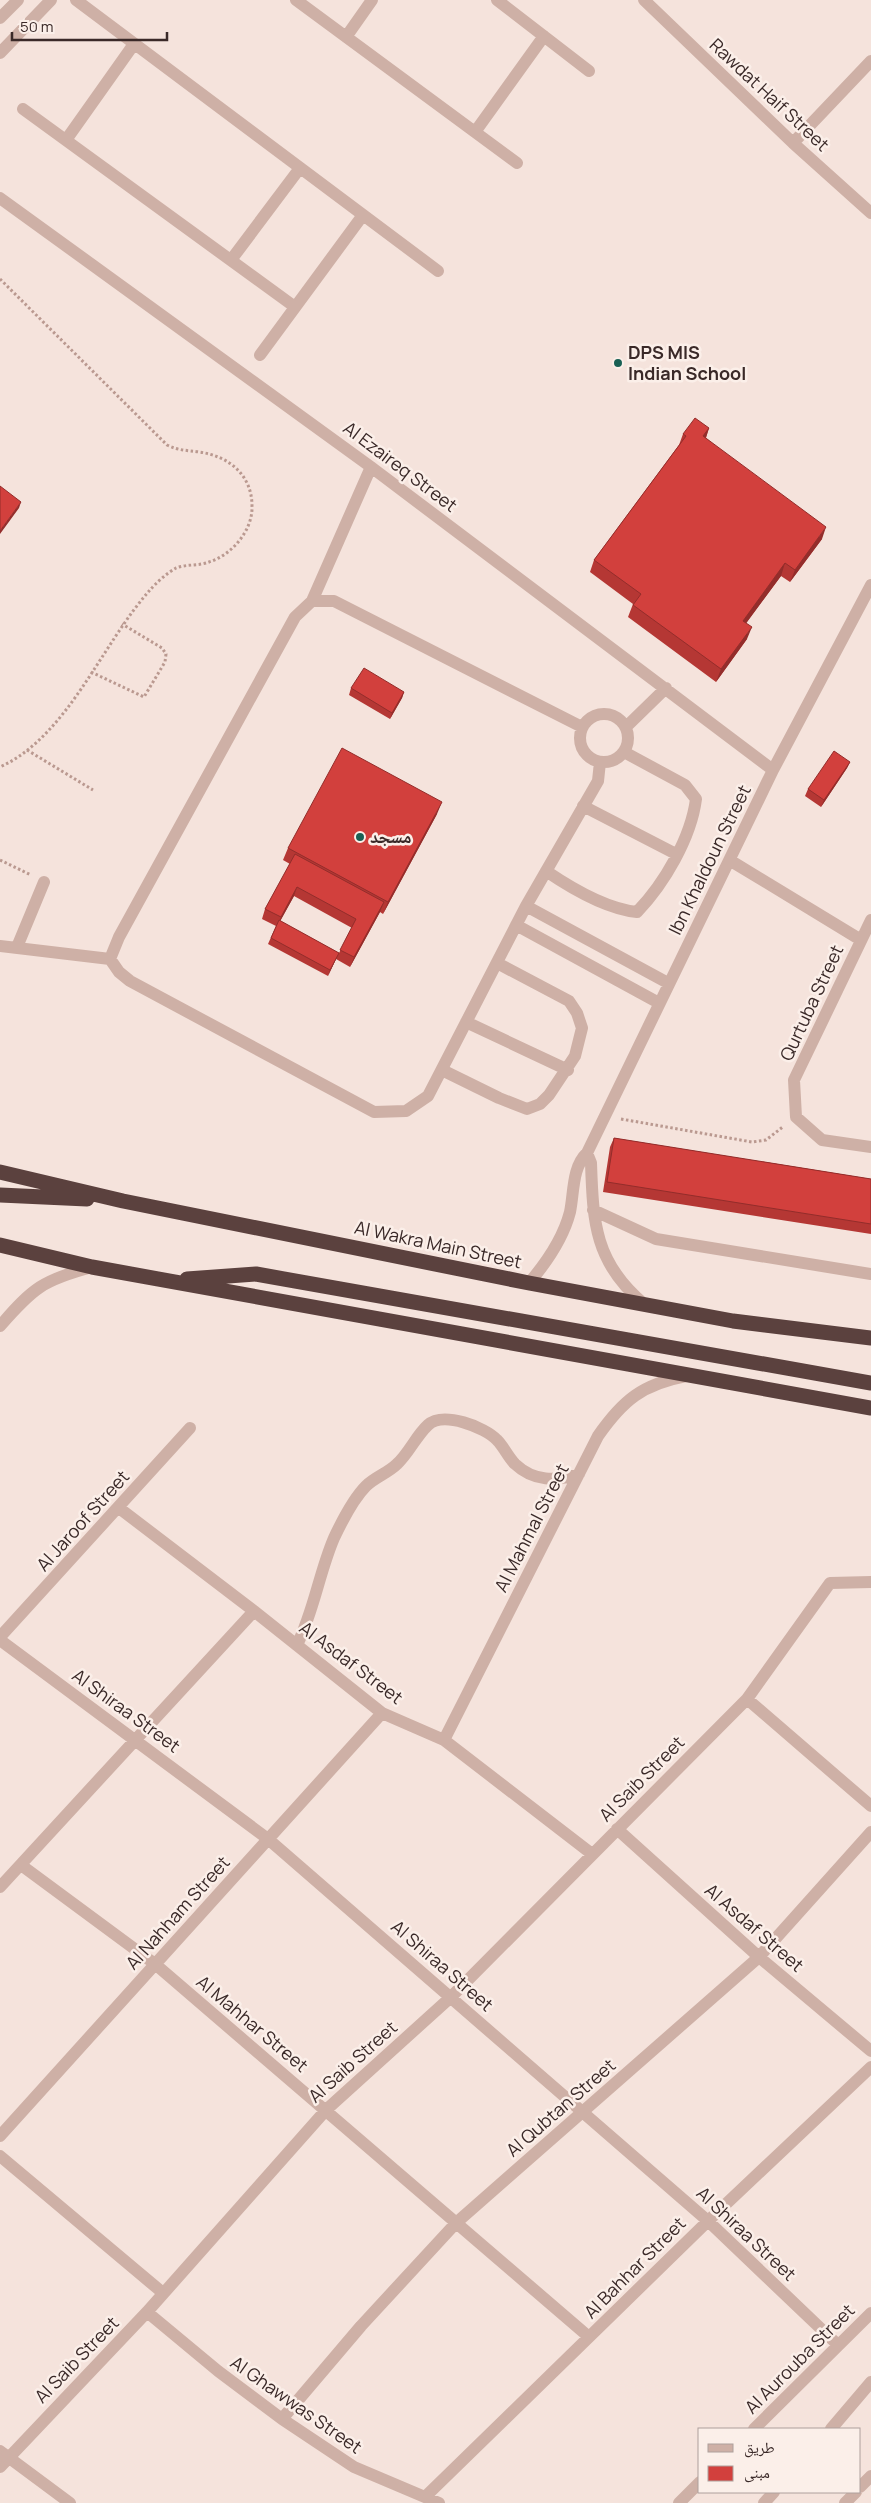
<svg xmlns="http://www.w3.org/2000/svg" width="871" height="2503" viewBox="0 0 871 2503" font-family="Manrope,'Noto Naskh Arabic',sans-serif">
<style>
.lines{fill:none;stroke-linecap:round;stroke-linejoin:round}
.path{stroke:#ba9990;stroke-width:3;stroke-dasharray:2.5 2.5;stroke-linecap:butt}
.minor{stroke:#ceb0a6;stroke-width:12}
.highway{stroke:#5b413e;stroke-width:15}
.wall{fill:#b53734;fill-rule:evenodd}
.shaded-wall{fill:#932d2b}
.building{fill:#d2403d;stroke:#932d2b}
.poi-dot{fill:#196054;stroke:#fbefe9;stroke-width:2}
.labels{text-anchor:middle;stroke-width:5;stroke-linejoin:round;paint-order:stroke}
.street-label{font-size:18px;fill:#3a2928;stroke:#fbefe9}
.poi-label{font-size:18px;font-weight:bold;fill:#3a2928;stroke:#fbefe9;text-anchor:start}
</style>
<rect width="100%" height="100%" fill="#f5e3dc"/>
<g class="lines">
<path class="path" d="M0 279 167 445C179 451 187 450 199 452 229 456 252 475 252 506 253 530 232 555 209 562 199 566 186 564 176 568 167 573 156 583 150 590 101 645 68 736 0 767
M91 672 144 697 165 662 166 654 162 648 122 624
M27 750 93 790
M0 860 31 875
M621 1119 752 1142 766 1140 784 1126"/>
<path class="minor" d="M76 0 438 271
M296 0 517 163
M497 0 589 71
M644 0 793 143 871 213
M0 18 18 0
M346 37 372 0
M0 53 51 0
M23 109 295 307
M475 132 544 36
M66 140 134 44
M793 143 871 61
M0 198 371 467 773 770
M231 260 300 168
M260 355 363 215
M312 601 371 467
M580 738a24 24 0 1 1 48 0a24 24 0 1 1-48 0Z
M582 727 334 601H312L295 617 119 937 110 959 119 972 130 981 374 1112 406 1111 428 1096 526 906 598 781 600 762
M626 727 666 688
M583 806 676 854
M731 861 861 940
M546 871C571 888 607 909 637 912 664 884 691 838 696 799L685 785 624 752
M526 906 668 983
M871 920 794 1080 796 1117 822 1140 871 1147
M516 925 659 1003
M0 946 110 959
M17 947 44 882
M466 1022 568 1070
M442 1070 499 1098 527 1109 540 1104 549 1095 575 1056 582 1028 577 1013 569 1001 497 963
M587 1153 591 1163C593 1223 595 1263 644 1304
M593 1210 656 1239 871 1274
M529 1283C547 1262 563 1239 570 1212 574 1193 572 1167 587 1153L773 770 871 585
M0 1326C33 1288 43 1280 92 1267
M119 1508 254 1611 382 1713 444 1740 592 1854
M0 1637 190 1428
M0 1640 268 1839 708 2221 838 2345
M297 1645C314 1611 319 1573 334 1538 342 1521 353 1499 366 1486 375 1477 388 1473 397 1464 409 1453 416 1436 428 1425 443 1411 485 1427 497 1440 504 1447 508 1457 515 1464 534 1482 556 1481 579 1474
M747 1699 871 1806
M444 1740 598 1436C623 1400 643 1384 686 1376
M617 1829 759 1957 871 2051
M21 1865 155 1964 589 2337
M0 1887 254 1611
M0 2136 382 1713
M0 2156 163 2293
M147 2312 218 2371 282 2419 354 2467 439 2503
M282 2419 361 2326 456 2223 759 1957 871 1832
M754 2429 871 2313
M831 2429 871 2382
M0 2451 70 2503
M0 2467 147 2312 326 2110 451 1997 747 1699 830 1583 871 1582
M860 2487 871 2476
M426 2496 708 2221 871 2067
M679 2503 700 2482
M764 2503 774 2492
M845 2503 856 2492"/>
<path class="highway" d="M0 1172 123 1201 529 1283 733 1321 871 1338
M0 1195 87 1199
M0 1245 92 1267 871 1408
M187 1279 256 1274 871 1383"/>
</g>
<path class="wall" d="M709 428 706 438 822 539 790 582 781 576 746 623 747 639 716 682 628 617 633 604 590 572 594 560 679 445 683 434Z
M351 688 404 692 402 698 390 719 349 695Z
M850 762 847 768 821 807 805 796 808 789Z
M437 814 383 914 380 912 350 967 336 959 328 976 268 944 276 926 262 919 265 909 290 864 283 860 288 848ZM294 896 352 928 339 953 280 921Z
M614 1138 871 1179V1234L603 1192 610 1147Z"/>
<path class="shaded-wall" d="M709 428 705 440 703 436Z
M21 502 19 508 0 534V531Z
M826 527 822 539 790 582 795 570Z
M785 563 781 576 739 633 743 621Z
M752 627 747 639 716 682 721 669Z
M404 692 402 698 390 719 392 713Z
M850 762 847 768 821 807 824 800Z
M442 802 437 814 383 914 388 902Z
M297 887 294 896 277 927 281 917Z
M384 902 380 912 350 967 354 957Z
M339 953 336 959 328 976 330 970Z"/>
<path class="building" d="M695 418 709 428 703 436 826 527 795 570 785 563 743 621 752 627 721 669 633 605 641 594 594 560 686 436 683 434Z
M0 486 21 502 0 531Z
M364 668 404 692 392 713 351 688Z
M342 748 442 802 388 902 288 848Z
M834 751 850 762 824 800 808 789Z
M295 854 384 902 354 957 340 950 356 919 297 887 281 917 265 909Z
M279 920 339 953 330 970 271 938Z
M614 1138 871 1179V1224L607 1182Z"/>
<g class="poi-dot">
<circle cx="618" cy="363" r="5"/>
<circle cx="360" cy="837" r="5"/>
</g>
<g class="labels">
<g class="street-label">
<text transform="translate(769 95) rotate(43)" y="6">Rawdat Haif Street</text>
<text transform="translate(400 467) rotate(37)" y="6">Al Ezaireq Street</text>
<text transform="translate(710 860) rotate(-64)" y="6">Ibn Khaldoun Street</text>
<text transform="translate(812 1003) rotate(-65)" y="6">Qurtuba Street</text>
<text transform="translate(438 1245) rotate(12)" y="6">Al Wakra Main Street</text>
<text transform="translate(83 1521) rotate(-48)" y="6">Al Jaroof Street</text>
<text transform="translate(532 1528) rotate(-63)" y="6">Al Mahmal Street</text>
<text transform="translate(351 1663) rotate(37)" y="6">Al Asdaf Street</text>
<text transform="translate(126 1711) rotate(36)" y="6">Al Shiraa Street</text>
<text transform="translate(642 1779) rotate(-45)" y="6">Al Saib Street</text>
<text transform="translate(178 1913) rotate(-48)" y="6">Al Nahham Street</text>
<text transform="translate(754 1928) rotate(41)" y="6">Al Asdaf Street</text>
<text transform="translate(442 1966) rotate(41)" y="6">Al Shiraa Street</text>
<text transform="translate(252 2024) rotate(40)" y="6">Al Mahhar Street</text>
<text transform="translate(353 2062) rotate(-42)" y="6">Al Saib Street</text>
<text transform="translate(561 2108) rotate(-41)" y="6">Al Qubtan Street</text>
<text transform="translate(746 2234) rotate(43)" y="6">Al Shiraa Street</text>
<text transform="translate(635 2268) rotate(-45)" y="6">Al Bahhar Street</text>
<text transform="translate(800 2359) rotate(-45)" y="6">Al Aurouba Street</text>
<text transform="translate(77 2360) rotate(-46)" y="6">Al Saib Street</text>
<text transform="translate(296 2405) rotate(35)" y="6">Al Ghawwas Street</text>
</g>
<g class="poi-label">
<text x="628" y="359">DPS MIS<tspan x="628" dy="21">Indian School</tspan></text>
<text x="370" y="843">مسجد</text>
</g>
</g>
<rect x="698" y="2428" width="162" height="65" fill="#fbefe9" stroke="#aea09c"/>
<rect x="708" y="2444" width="25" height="8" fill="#ceb0a6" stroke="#aea09c"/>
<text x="744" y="2453" font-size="15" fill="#3a2928">طريق</text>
<rect x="708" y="2466" width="25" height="15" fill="#d2403d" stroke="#aea09c"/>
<text x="744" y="2478" font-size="15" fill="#3a2928">مبنى</text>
<path d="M12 32v8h155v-8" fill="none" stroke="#3a2928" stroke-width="2.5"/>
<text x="20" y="32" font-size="15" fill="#3a2928" stroke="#fbefe9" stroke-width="4" paint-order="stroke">50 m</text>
</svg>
